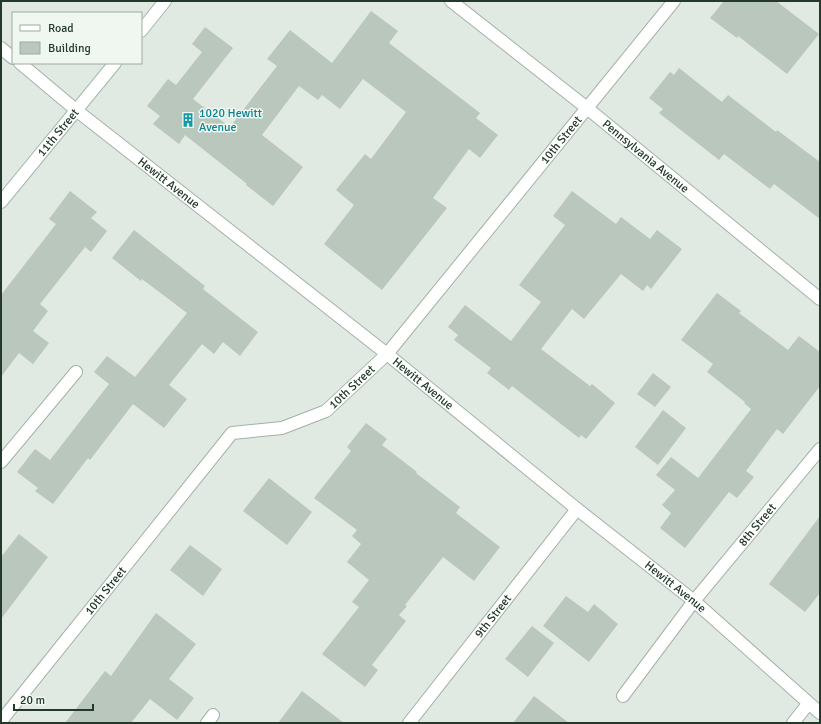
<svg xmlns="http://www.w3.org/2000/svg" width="821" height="724" viewBox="0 0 821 724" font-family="Signika,sans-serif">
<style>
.building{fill:#b9c7bd}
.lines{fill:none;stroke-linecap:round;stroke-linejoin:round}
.lane-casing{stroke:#a3b1a7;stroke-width:14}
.street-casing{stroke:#a3b1a7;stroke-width:14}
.secondary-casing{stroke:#a2b8aa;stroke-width:14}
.lane{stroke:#fff;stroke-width:12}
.street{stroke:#fff;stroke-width:12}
.secondary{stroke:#fff;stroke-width:12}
.labels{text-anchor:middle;stroke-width:3;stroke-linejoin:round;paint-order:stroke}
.culture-label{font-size:12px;fill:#0d838f;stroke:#f0f7f1;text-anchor:start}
.street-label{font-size:12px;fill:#22392b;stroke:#f0f7f1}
</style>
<rect width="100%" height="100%" fill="#e0eae2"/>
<path class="building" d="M724 1H776L819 34 787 74 738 36 737 38 710 18Z
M371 11 398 31 389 43 480 113 476 118 498 135 480 158 469 149 433 198 447 208 382 290 324 244 354 205 336 190 365 154 371 159 406 112 363 79 340 109 322 95 318 100 299 86 262 135 303 167 273 206 246 185 247 184 185 135 179 144 153 124 160 116 147 106 168 79 176 85 202 52 192 44 205 27 233 48 193 99 230 127 277 66 267 59 290 30 332 63Z
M679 68 722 102 728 95 776 132 777 130 820 162V219L774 184 770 189 724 154 719 160 659 113 663 109 649 98 670 72 674 75Z
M70 191 97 212 91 218 107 231 91 252 85 247 40 304 48 311 33 331 49 343 33 364 19 353 1 377V295L56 224 49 219Z
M572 191 616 224 621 217 650 239 657 230 682 249 651 289 647 285 643 291 621 274 584 319 572 309 541 349 590 386 592 384 615 403 586 439 581 435 579 438 512 386 509 390 487 373 491 368 454 340 458 335 448 327 465 305 511 341 541 302 519 285 565 225 553 216Z
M134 230 205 286 203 289 258 332 240 356 223 342 214 354 202 344 169 385 187 399 164 428 133 404 90 460 88 458 53 504 35 491 38 488 17 472 35 449 50 460 109 384 94 372 107 356 135 377 187 313 142 279 141 281 112 258Z
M717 293 741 311 739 313 788 350 799 336 820 352V386L783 434 777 429 746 471 754 477 737 498 729 492 685 548 660 528 671 513 662 505 675 490 656 475 671 457 698 478 751 409 744 403 745 402 707 372 713 364 681 340Z
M653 373 671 387 655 407 637 394Z
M663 410 686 428 658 465 635 447Z
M366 423 387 439 382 445 417 472 416 473 460 507 456 513 500 547 474 581 443 557 405 605 407 606 399 615 406 621 372 665 378 670 365 687 322 654 359 607 352 602 369 580 347 562 361 544 352 536 357 530 314 498 351 451 347 447Z
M269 478 312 512 287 545 243 511Z
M820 516V593L805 612 769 584Z
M19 534 48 557 1 619V557Z
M190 545 222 569 203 596 170 570Z
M566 596 588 612 594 604 618 624 589 662 543 626Z
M156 613 196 644 169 679 194 698 177 720 150 699 131 723H65L105 671 111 676Z
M532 626 554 643 528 677 505 659Z
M302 691 344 723H278Z
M534 696 569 723H513Z"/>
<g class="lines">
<defs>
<path id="lane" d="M1 462 76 372
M623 696 694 601
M207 723 213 715"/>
<g id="street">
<path id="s1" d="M451 1 587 108 820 299"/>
<path d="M1 48 13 58"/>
<path id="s2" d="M20 63 76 110 387 354 577 509 694 601 820 713"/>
<path id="s3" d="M694 601 820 449"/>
<path id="s4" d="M1 721 232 433 282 428 326 411 387 354 674 1"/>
<path id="s5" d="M409 723 577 509"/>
<path d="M793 723 808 704"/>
</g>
<g id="secondary">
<path d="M141 31 165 1"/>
<path id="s6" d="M1 202 115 63"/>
</g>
</defs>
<use href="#lane" class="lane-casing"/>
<use href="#street" class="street-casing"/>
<use href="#secondary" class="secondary-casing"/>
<use href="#lane" class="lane"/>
<use href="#street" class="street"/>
<use href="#secondary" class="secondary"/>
</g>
<defs>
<symbol id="building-bare" viewBox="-9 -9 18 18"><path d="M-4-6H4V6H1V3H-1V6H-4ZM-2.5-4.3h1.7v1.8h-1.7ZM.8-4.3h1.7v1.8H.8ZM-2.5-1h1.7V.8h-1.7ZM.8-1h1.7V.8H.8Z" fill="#0f9aa8" stroke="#f0f7f1" stroke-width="2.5" paint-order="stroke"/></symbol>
</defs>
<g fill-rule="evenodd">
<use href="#building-bare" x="178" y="110" width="20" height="20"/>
</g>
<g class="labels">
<g class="culture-label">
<text x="199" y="117">1020 Hewitt<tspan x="199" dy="14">Avenue</tspan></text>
</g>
<g class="street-label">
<text dy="4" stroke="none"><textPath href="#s6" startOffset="90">11th Street</textPath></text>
<text dy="4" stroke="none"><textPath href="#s4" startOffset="826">10th Street</textPath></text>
<text dy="4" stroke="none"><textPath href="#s1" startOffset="249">Pennsylvania Avenue</textPath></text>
<text dy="4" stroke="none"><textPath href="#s2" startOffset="191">Hewitt Avenue</textPath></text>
<text dy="4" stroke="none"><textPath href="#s2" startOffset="515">Hewitt Avenue</textPath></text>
<text dy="4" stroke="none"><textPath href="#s4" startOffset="502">10th Street</textPath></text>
<text dy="4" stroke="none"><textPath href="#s3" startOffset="99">8th Street</textPath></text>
<text dy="4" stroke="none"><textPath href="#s2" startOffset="839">Hewitt Avenue</textPath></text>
<text dy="4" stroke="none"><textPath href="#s4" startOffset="167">10th Street</textPath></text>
<text dy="4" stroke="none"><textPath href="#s5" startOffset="136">9th Street</textPath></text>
</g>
</g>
<rect width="821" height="724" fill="none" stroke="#22392b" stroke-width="4"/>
<rect x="12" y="12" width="130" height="52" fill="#f0f7f1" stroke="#9eaba2"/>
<rect x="20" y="25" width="20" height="6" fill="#ffffff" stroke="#9eaba2"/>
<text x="48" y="32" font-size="12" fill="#22392b">Road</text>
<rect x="20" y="42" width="20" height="12" fill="#b9c7bd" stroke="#9eaba2"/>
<text x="48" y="52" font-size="12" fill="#22392b">Building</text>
<path d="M14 704v6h79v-6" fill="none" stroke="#22392b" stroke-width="2"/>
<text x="20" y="704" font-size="12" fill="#22392b" stroke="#f0f7f1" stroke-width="3" paint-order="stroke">20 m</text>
</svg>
